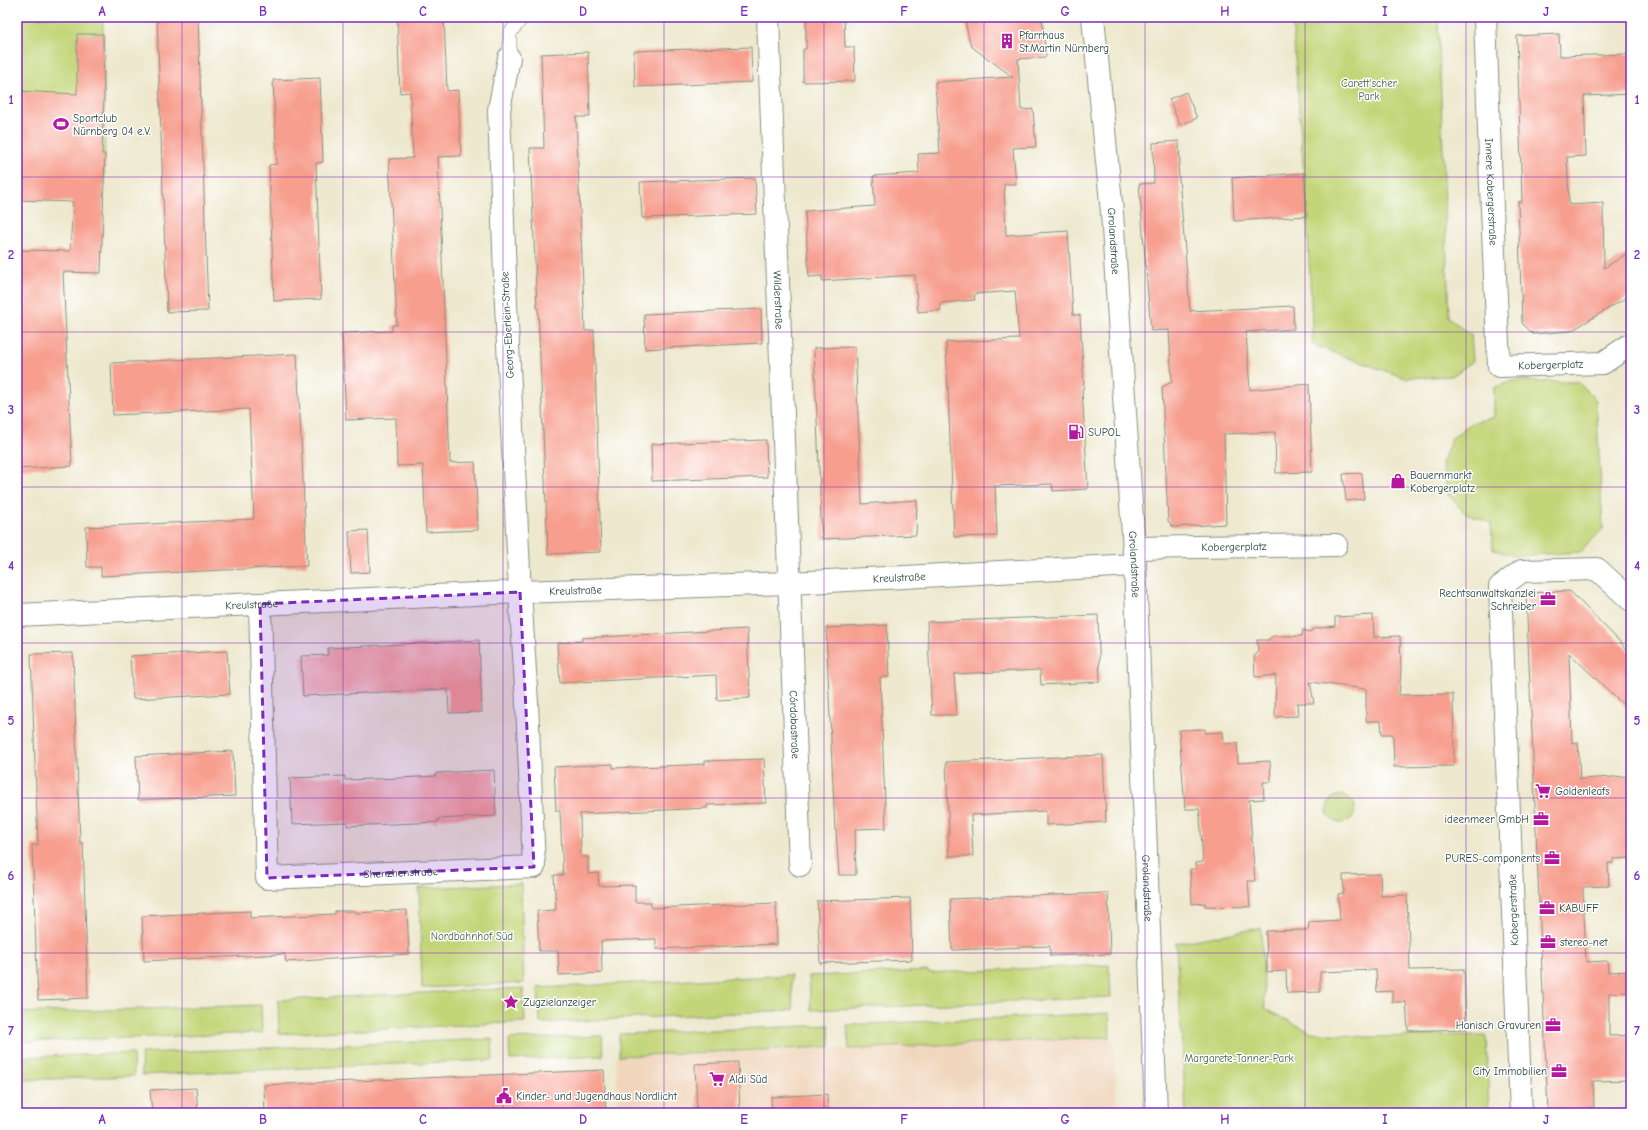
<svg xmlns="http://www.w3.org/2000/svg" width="1648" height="1130" viewBox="0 0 1648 1130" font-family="'Comic Neue',sans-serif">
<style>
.built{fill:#f0d6bc}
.green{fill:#c3d578;stroke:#718956}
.building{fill:#f79e8e}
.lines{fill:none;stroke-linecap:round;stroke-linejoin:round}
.service-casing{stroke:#869281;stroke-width:14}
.minor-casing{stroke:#869281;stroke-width:24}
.service{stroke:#fff;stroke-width:13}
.minor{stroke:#fff;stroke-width:22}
.marked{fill:#7b2cbf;fill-opacity:0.2;stroke:#7b2cbf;stroke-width:3;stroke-dasharray:8 5;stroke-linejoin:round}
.grid{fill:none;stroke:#7b2cbf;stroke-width:1;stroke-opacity:0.55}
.labels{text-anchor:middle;stroke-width:3;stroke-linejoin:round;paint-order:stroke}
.poi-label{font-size:11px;fill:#1f3d34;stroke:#fff;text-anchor:start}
.park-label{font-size:11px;fill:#486345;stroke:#fff}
.street-label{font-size:11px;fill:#1f3d34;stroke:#fff}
.neatline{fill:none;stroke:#7b2cbf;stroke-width:1.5}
.grid-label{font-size:13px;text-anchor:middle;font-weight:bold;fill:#7b2cbf}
</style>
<rect width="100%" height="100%" fill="#fff"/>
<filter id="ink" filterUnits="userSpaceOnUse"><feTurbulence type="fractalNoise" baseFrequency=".025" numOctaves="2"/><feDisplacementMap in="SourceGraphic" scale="8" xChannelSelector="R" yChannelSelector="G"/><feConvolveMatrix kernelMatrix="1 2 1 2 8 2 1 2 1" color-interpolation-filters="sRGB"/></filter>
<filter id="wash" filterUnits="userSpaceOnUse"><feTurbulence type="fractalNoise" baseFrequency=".012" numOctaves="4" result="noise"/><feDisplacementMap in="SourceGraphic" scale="16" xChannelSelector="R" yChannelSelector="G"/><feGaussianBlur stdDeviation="0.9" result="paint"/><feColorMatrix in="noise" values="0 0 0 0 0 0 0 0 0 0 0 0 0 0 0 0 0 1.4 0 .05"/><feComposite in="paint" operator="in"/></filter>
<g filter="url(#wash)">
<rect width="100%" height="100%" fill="#eee8ce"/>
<path class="built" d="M1114 1038 1117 1113H619L616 1057Z"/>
<path class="green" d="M17 17H103L105 154 104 184 17 180Z
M1292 17H1438L1449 318 1471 335 1473 361 1452 376 1405 378 1313 345 1307 216Z
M1512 381 1578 382 1596 400 1603 529 1580 552 1513 556 1493 549 1491 523 1466 514 1448 495 1442 463 1452 438 1471 423 1494 417V388Z
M1327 809a14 14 0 1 1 28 0a14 14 0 1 1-28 0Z
M521 884 524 983 422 988 419 888Z
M1261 928 1265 1009 1311 1032 1366 1037 1486 1035 1489 1113H1186L1176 943Z
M1109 965 1111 997 811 1010 809 976 928 971V973Z
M791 975 793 1010 540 1023 538 988Z
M523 988 525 1022 279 1034 278 1000Z
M261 1005 262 1033 17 1042V1013Z
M1109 1013 1110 1037 849 1049 847 1025Z
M829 1025 830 1047 619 1056V1034Z
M602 1036 603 1056 510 1060 509 1039Z
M492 1039 493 1060 142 1075 141 1053Z
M133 1053 134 1076 20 1080 19 1057Z
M1046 1107V1113H905V1111Z"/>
<g id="blocks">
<path class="building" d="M157 17H198L208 311 167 312Z
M397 17H444L447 91 458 90 461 156 438 157 450 463 475 462 478 530 426 532 423 465 397 466 396 418 346 420 342 333 392 331V325H397L389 159 413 158 410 92 400 93Z
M806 17H844L845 47H854L855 81 803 82V49H806Z
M964 17H1042L1046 57 1018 59 1021 110 1033 109 1036 147 1013 148 1016 184H1004L1006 235 1068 231 1073 315H1080L1084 388 1082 389 1088 489 1053 491 1052 484 995 486 997 536 954 537 946 342 1019 339 1015 291 974 294 975 300 940 303 941 310 918 312 915 275 822 281V276L809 277 805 211 875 206 873 176 919 173 918 154 940 153 935 82 1013 77 972 47 970 43Z
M77 34H103L104 95 102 154H105L101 273 63 272 72 466 17 469V250L70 251 73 202 17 200V91L77 94Z
M1559 34 1560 56 1631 54V94L1584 96 1586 156 1567 157 1569 205 1603 203 1604 268 1631 251V295L1571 331 1533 334 1522 323 1518 202H1522L1517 36Z
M751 47 752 82 635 87 634 51Z
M588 52 590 117H576L585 331 594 330 601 552 548 554 538 308H537L530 148H544L541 54Z
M320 78 323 162 316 163 321 299 274 301 269 165 277 164 273 80Z
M1186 92 1197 118 1180 125 1169 99Z
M1179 141 1180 165H1178L1190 311 1293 306 1294 329 1246 332 1250 390 1309 384 1312 472 1276 473 1275 432 1224 434 1226 524 1173 527 1168 521 1162 387 1172 382 1169 330 1151 331 1139 184 1154 183 1153 143Z
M1304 173 1307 216 1234 221 1232 178Z
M755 178 757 214 642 218 640 182Z
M761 309 762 343 645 349 644 314Z
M855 347 862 504 917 500 916 535 822 539 814 348Z
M297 354 307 566 101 576V567H87L86 527 254 519 249 409 113 415 111 363Z
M766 440 767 477 652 481 651 444Z
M1362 473 1364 499 1346 501 1343 474Z
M368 530 370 572 351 573 349 531Z
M1570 591 1631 653V712L1569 653 1572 743 1578 742 1580 779 1629 776 1631 858 1613 859V863H1608L1609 886 1583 887 1586 962 1607 961 1608 972 1631 971V992L1609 993V1036L1631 1035V1080L1593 1081 1594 1107H1591V1112L1548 1113 1526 593Z
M1098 615 1100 682 1041 685 1040 670 954 674 957 715H932L927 622Z
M1373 615 1374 637 1400 636 1401 670 1399 695 1453 694 1454 766 1394 767 1393 734H1382L1381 721H1366V689L1310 682 1314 703H1297L1298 716 1275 717 1276 675 1255 677 1254 656 1258 653 1257 640H1268L1273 636H1302L1303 630 1310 632 1314 629 1335 626V617Z
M887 625 889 677H880L886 828 855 829 856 875H839L836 830H835L826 628Z
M747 629 750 698 717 700 716 675 560 683 557 643 582 641V638Z
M479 640 482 712 449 713 448 689 303 696 301 656 328 655V648Z
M227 651 230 694 133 699 130 656Z
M73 653 80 843H83L88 998 38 1000 32 845H38L31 654Z
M1205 729V733L1223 732 1224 744 1237 743 1238 763 1270 761 1271 782H1263L1264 799 1249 800 1255 881H1248L1250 907 1205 906V903L1192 904 1190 869H1196V863L1203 862 1200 817 1199 809H1185L1179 730Z
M233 751 235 796 138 800 136 756Z
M1103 755 1106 822 1046 825V811L971 815 973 856H949L948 835H949L946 762Z
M764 759 766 803 707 805V808L580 814 581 857H588V874L598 873 599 886 635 885V902H651V908L776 903 777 944 656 949V939L601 941 602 973 559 975 558 951H539L537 911 556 910 554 875H563L560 811H556L554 767 613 764V768L687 765 705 764V761Z
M494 770 496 816 438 819V822L347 826V822L292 824 290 778 345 776V780L400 778 436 776V773Z
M1380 874 1381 896 1407 895 1410 970 1464 969 1466 1029 1408 1031 1406 1002H1392V991L1377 992 1376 970 1320 972V992L1287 993 1286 971 1267 972 1266 931 1308 930 1309 922 1340 920 1338 894 1344 893 1343 875Z
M1108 893 1110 954 1050 956V946L952 950 950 899Z
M910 898 912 960 820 963 817 901Z
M407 910 409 954 286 962 285 954 144 961 142 916 250 911V918L335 914V911H356V913Z
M738 1062 740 1113H697L695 1064Z
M604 1070 606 1113H265L264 1085Z
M196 1088 198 1113H152L150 1090Z
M827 1094 828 1113H772L771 1097Z"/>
</g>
</g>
<g filter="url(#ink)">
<use href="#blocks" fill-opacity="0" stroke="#869281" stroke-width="1"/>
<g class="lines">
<defs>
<path id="service" d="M509 58 510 33 523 17"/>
<g id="minor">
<path id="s1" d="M768 17 800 865"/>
<path id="s2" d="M1093 17 1112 213 1135 565 1156 1113"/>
<path id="s3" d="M1485 17 1491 186 1499 366 1603 363 1631 344"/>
<path id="s4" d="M1133 548 1336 545"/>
<path id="s5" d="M260 604 267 878 534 867 527 703 520 592 506 304 499 110 509 58"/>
<path id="s6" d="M17 615 520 592 790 583 1135 565"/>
<path d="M1521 1113 1500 587 1522 571 1597 569 1631 600"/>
</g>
</defs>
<use href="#service" class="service-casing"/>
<use href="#minor" class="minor-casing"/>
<use href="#service" class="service"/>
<use href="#minor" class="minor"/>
</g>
</g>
<path class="marked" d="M520 592 534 867 267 878 260 604Z"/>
<path class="grid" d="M182 17V1113M343 17V1113M503 17V1113M664 17V1113M824 17V1113M984 17V1113M1145 17V1113M1305 17V1113M1466 17V1113M17 177H1631M17 332H1631M17 487H1631M17 643H1631M17 798H1631M17 953H1631"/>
<defs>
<symbol id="building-bare" viewBox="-9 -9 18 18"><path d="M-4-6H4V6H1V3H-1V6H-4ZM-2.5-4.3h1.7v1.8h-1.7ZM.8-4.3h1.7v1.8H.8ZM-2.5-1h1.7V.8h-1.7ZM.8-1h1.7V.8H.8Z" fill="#b5179e" stroke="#fff" stroke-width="2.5" paint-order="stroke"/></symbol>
<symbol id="stadium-bare" viewBox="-9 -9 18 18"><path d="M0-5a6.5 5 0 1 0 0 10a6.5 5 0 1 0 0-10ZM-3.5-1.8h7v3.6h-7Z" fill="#b5179e" stroke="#fff" stroke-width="2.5" paint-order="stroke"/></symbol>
<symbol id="fuel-bare" viewBox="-9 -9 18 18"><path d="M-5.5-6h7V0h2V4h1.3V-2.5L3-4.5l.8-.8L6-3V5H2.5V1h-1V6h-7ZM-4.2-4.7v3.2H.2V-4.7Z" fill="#b5179e" stroke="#fff" stroke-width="2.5" paint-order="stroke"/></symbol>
<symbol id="shop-bare" viewBox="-9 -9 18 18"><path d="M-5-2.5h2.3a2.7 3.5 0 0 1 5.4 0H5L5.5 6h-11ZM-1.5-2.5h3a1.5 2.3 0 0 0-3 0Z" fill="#b5179e" stroke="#fff" stroke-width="2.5" paint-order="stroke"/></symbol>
<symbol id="office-bare" viewBox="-9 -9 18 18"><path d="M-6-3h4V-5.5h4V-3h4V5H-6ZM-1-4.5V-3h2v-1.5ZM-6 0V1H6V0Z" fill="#b5179e" stroke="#fff" stroke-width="2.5" paint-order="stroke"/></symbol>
<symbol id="supermarket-bare" viewBox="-9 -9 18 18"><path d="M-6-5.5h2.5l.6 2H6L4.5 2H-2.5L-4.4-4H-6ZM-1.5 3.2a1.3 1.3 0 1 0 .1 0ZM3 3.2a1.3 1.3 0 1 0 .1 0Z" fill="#b5179e" stroke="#fff" stroke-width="2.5" paint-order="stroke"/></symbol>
<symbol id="sight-bare" viewBox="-9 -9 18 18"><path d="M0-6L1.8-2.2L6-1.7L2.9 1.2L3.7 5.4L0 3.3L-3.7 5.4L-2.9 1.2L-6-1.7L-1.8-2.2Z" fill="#b5179e" stroke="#fff" stroke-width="2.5" paint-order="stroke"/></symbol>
<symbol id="civic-bare" viewBox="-9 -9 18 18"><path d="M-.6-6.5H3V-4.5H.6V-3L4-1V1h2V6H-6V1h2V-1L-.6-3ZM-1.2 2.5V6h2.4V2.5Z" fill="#b5179e" stroke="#fff" stroke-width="2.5" paint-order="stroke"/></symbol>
</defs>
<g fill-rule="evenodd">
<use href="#building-bare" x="996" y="30" width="22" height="22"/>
<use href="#stadium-bare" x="50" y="113" width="22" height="22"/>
<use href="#fuel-bare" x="1065" y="421" width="22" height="22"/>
<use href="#shop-bare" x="1387" y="470" width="22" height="22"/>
<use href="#office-bare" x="1537" y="588" width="22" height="22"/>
<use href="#supermarket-bare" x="1532" y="780" width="22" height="22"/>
<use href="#office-bare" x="1530" y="808" width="22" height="22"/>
<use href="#office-bare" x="1541" y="847" width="22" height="22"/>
<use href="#office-bare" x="1536" y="897" width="22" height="22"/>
<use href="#office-bare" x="1537" y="931" width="22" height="22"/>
<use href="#sight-bare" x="500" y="991" width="22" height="22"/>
<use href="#office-bare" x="1542" y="1014" width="22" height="22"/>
<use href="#office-bare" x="1548" y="1060" width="22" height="22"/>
<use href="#supermarket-bare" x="706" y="1068" width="22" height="22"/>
<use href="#civic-bare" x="493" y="1085" width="22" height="22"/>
</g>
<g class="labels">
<g class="poi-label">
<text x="1019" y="39">Pfarrhaus<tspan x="1019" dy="13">St.Martin Nürnberg</tspan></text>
<text x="73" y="122">Sportclub<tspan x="73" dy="13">Nürnberg 04 e.V.</tspan></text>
<text x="1088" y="436">SUPOL</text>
<text x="1410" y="479">Bauernmarkt<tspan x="1410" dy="13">Kobergerplatz</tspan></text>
<text x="1536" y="597" text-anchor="end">Rechtsanwaltskanzlei<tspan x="1536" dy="13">Schreiber</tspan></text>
<text x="1555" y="795">Goldenleafs</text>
<text x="1529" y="823" text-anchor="end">ideenmeer GmbH</text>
<text x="1540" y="862" text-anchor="end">PURES-components</text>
<text x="1559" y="912">KABUFF</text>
<text x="1560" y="946">stereo-net</text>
<text x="523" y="1006">Zugzielanzeiger</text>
<text x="1541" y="1029" text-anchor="end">Hanisch Gravuren</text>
<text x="1547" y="1075" text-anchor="end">City Immobilien</text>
<text x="729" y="1083">Aldi Süd</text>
<text x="516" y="1100">Kinder- und Jugendhaus Nordlicht</text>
</g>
<g class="park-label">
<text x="1369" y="87">Carett'scher<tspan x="1369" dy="13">Park</tspan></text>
<text x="472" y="940">Nordbahnhof Süd</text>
<text x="1239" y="1062">Margarete-Tanner-Park</text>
</g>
<g class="street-label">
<text dy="4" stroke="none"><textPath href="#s3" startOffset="175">Innere Kobergerstraße</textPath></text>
<text dy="4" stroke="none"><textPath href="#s2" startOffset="225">Grolandstraße</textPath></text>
<text dy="4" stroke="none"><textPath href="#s1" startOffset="283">Wilderstraße</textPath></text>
<text transform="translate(507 325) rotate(-93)" y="4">Georg-Eberlein-Straße</text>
<text dy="4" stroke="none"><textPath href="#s3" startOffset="401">Kobergerplatz</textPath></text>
<text dy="4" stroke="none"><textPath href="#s4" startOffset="101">Kobergerplatz</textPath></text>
<text dy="4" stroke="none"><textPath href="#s2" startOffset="549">Grolandstraße</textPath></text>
<text dy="4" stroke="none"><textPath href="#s6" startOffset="883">Kreulstraße</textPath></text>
<text dy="4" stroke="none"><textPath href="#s6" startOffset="559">Kreulstraße</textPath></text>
<text dy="4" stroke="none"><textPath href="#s6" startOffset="235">Kreulstraße</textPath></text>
<text dy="4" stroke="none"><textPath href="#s1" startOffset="708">Córdobastraße</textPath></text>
<text dy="4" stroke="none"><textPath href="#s5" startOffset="408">Shenzhenstraße</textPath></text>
<text dy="4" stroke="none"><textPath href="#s2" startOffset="873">Grolandstraße</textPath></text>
<text transform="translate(1513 910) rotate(-92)" y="4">Kobergerstraße</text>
</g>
</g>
<rect width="1648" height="1130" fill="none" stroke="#fff" stroke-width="44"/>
<rect x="22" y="22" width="1604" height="1086" class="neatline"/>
<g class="grid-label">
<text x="102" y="16">A</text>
<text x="263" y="16">B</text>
<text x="423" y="16">C</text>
<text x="583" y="16">D</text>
<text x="744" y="16">E</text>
<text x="904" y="16">F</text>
<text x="1065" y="16">G</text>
<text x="1225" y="16">H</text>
<text x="1385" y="16">I</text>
<text x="1546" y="16">J</text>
<text x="11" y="104">1</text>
<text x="1637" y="104">1</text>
<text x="11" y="259">2</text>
<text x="1637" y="259">2</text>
<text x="11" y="414">3</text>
<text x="1637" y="414">3</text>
<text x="11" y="570">4</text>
<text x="1637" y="570">4</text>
<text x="11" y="725">5</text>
<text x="1637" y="725">5</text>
<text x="11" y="880">6</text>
<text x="1637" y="880">6</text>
<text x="11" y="1035">7</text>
<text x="1637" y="1035">7</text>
<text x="102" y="1124">A</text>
<text x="263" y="1124">B</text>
<text x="423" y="1124">C</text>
<text x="583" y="1124">D</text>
<text x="744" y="1124">E</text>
<text x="904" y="1124">F</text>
<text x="1065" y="1124">G</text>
<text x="1225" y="1124">H</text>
<text x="1385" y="1124">I</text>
<text x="1546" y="1124">J</text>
</g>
</svg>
